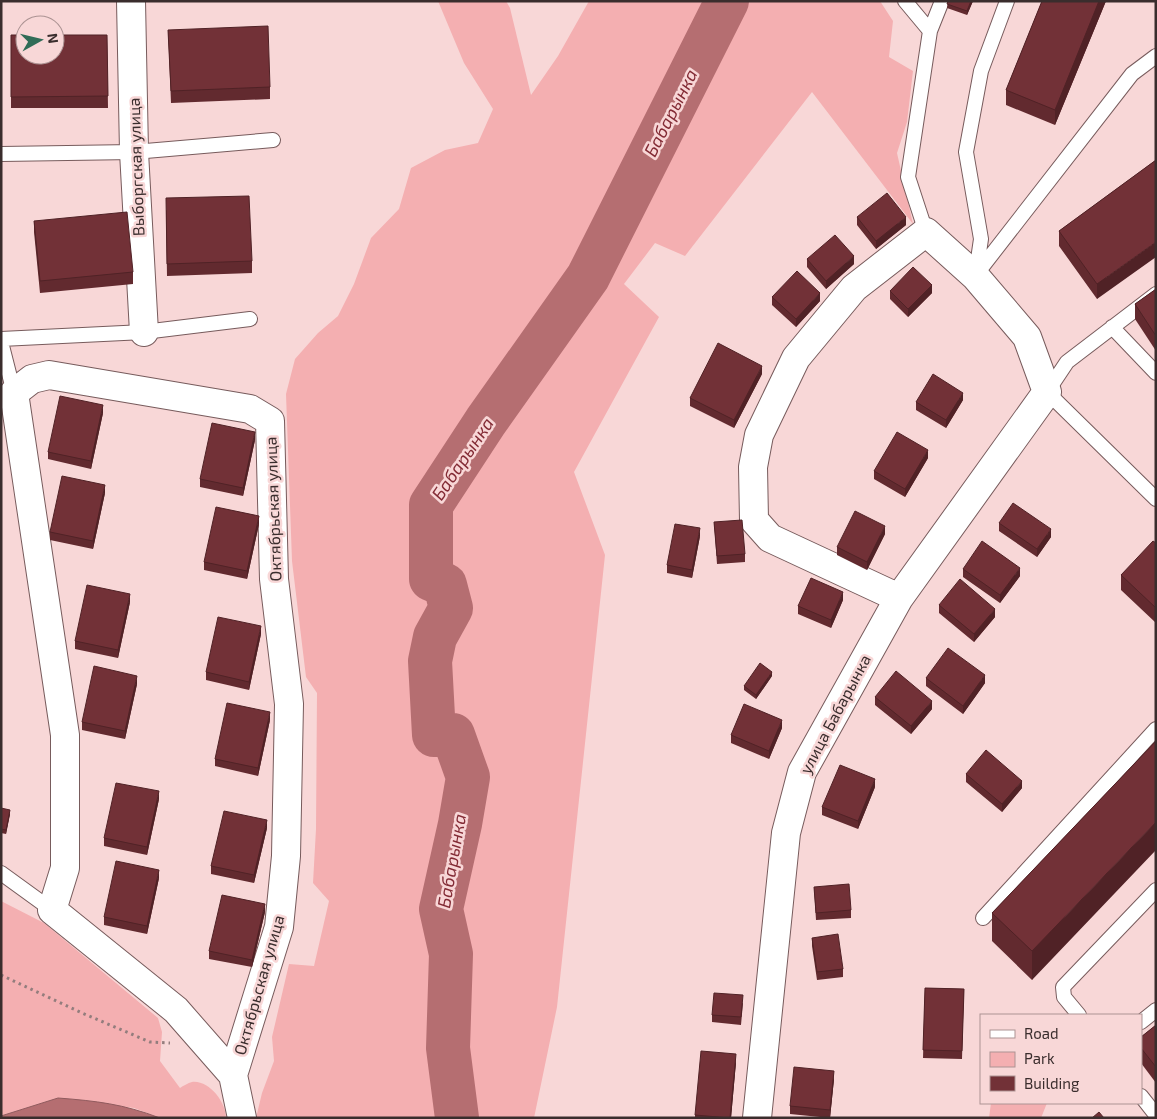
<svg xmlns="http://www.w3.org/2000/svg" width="1157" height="1119" viewBox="0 0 1157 1119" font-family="'Exo 2',sans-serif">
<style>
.green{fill:#f4afb1}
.water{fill:#b56e71;stroke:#905a5d}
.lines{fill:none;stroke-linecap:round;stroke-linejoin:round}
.river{stroke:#b56e71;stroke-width:44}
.service-casing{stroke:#775b5c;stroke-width:16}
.minor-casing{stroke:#775b5c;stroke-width:30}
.path{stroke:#937d7d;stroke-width:3;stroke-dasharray:2.5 4;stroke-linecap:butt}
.service{stroke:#fff;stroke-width:14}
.minor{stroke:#fff;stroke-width:28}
.wall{fill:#622a2f}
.shaded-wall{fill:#502226}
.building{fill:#723137;stroke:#502226}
.labels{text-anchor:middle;stroke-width:5;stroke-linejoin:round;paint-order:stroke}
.street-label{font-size:16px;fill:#3a2d2d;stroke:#f8d7d7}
.water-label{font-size:18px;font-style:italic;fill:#832b35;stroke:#f8d7d7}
</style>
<rect width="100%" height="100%" fill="#f8d7d7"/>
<path class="green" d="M438 1H506L510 8 531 95 558 56 589 1H880L893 21 889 57 913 71 907 122 897 153 913 224 812 92 685 256 655 243 624 284 659 317 574 472 605 555 557 1007 534 1118H256L262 1093 274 1061 272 1037 289 964 314 966 329 901 313 883 316 829 317 693 306 677 292 561 286 394 295 359 318 333 338 316 354 284 371 238 399 209 411 168 445 150 478 143 493 109 464 63Z
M1 901 44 923 158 1018 162 1032 160 1061 180 1088C183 1086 188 1083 192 1082 209 1080 226 1102 226 1118H160L134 1108 58 1098 1 1116Z
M991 1103H1047L1041 1118H989Z"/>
<path class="water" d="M58 1098C97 1101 123 1104 160 1118H1V1116Z"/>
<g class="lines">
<path class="river" d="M457 1118 448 1048 451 954 441 909 460 824 468 777 453 735H434L430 661 435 637 451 608 445 585 431 579V505L486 421 588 277 727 1"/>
<defs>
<path id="service" d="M905 1 930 31
M1 154 134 152 273 140
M926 232 908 177 930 31 942 1
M976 273 981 239 966 152 981 71 1007 1
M975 276 1132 74 1156 56
M1156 294 1067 362 1047 392 1156 499
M1112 327 1156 373
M1 339 144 332 250 319
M1 342 14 393
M1 873 52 910
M983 918 1156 729
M1079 1015 1064 997 1063 987 1156 890
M1141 1022 1156 1010
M1141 1096 1156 1115"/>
<path id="minor" d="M131 1 134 152 144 332
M49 375 250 409 270 421 274 579 289 704 286 856 279 927 233 1075 176 1010 52 910 65 868V735L14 393 32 379Z
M233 1075 242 1118
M757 1118 786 833 802 772 899 598 1047 392 1027 337 975 276 926 232 854 288 796 358 759 435 753 467 754 520 770 538 899 598"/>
</defs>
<use href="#service" class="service-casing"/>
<use href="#minor" class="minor-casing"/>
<path class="path" d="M1 975 82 1013 150 1042 170 1043"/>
<use href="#service" class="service"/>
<use href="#minor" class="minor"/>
</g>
<path class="wall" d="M948 1H973L967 15 947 8Z
M1042 1H1106L1055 125 1006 105V90Z
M168 30 270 87V99L171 103Z
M11 35H107L108 108H11Z
M1156 160 1097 299 1059 246V231Z
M166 210 252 261V273L167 276Z
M857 217 906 225 876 249 857 225Z
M34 221 133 272V284L40 293 34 232Z
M807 259 854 264 826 289 807 267Z
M1156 289V351L1135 319V304Z
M890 291 932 293 908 317 890 299Z
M772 297 820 301 796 327 772 305Z
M762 374 734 428 690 406V398Z
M963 400 946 428 916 410V402Z
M103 413 91 469 48 459V452Z
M255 440 243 496 200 487V479Z
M928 458 905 497 874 479V471Z
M105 493 93 549 50 540V532Z
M714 522 745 554V562L717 564Z
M999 523 1051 537 1037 557 999 531Z
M259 524 247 579 204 570V562Z
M885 534 867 570 837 555V547Z
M700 536 692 578 667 573V565Z
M1156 543V623L1121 590V575Z
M963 569 1020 576 1000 603 963 577Z
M843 600 831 628 798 614V606Z
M130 602 118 658 75 649V641Z
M939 605 995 617 974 642 939 613Z
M261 634 249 690 206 680V672Z
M772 676 756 699 744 690V686Z
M926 678 985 683 963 714 926 686Z
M137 684 125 739 82 730V722Z
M875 697 932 709 911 734 875 705Z
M270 720 258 776 215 766V759Z
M782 728 769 759 731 743V735Z
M1156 741 1032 980 992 941V913Z
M966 774 1022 788 1002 812 966 782Z
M875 787 858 829 822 815V807Z
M159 799 147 855 104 846V838Z
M1 808 10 814 6 834 1 833Z
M267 828 254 883 211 874V866Z
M159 878 147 934 104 925V917Z
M814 887 851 910V918L816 920Z
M265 912 252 967 209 959V951Z
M812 938 843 969V977L817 980 812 946Z
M925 988 964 989 962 1059 923 1058Z
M743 1003 741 1025 712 1022V1015Z
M1156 1025V1083L1141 1063V1037Z
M736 1062 731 1118H695V1115Z
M834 1079 830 1118 790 1114V1106Z"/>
<path class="shaded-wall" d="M971 1H973L967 15V11Z
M1099 1H1106L1055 125V110Z
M906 217V225L876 249V241Z
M1156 242V257L1097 299V284Z
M854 256V264L826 289V281Z
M932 285V293L908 317V309Z
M820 293V301L796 327V319Z
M762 366V374L734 428V420Z
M963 393V400L946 428V420Z
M103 405V413L91 469V461Z
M255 432V440L243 496V488Z
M928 450V458L905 497V489Z
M105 485V493L93 549V541Z
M259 516V524L247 579V571Z
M885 526V534L867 570V562Z
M700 528V536L692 578V570Z
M1051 529V537L1037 557V549Z
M1020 568V576L1000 603V595Z
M843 592V600L831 628V620Z
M130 594V602L118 658V650Z
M995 609V617L974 642V634Z
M261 626V634L249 690V682Z
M772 672V676L756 699V695Z
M985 675V683L963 714V706Z
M137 676V684L125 739V731Z
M932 701V709L911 734V726Z
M270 712V720L258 776V768Z
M782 720V728L769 759V751Z
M875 779V787L858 829V821Z
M1022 781V788L1002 812V804Z
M159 791V799L147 855V847Z
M10 810V814L6 834V830Z
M267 820V828L254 883V875Z
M1156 822V850L1032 980V951Z
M159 870V878L147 934V926Z
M265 904V912L252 967V960Z
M736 1054V1062L731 1118H730Z
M834 1071V1079L830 1118V1110Z"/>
<path class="building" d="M948 1H971L967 11 947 4Z
M1042 1H1099L1055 110 1006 90Z
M268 26 270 87 171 91 168 30Z
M11 35H25V55H55V35H107L108 96 11 97Z
M1156 160V242L1097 284 1059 231Z
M887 193 906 217 876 241 857 217Z
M249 196 252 261 167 264 166 198Z
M127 212 133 272 40 281 34 221Z
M835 235 854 256 826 281 807 259Z
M913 267 932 285 908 309 890 291Z
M797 271 820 293 796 319 772 297Z
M1156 289V336L1135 304Z
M718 343 762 366 734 420 690 398Z
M933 374 963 393 946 420 916 402Z
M60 396 103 405 91 461 48 452Z
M212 423 255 432 243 488 200 479Z
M897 432 928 450 905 489 874 471Z
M62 476 105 485 93 541 50 532Z
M1013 503 1051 529 1037 549 999 523Z
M216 507 259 516 247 571 204 562Z
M855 511 885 526 867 562 837 547Z
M742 520 745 554 717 556 714 522Z
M675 524 700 528 692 570 667 565Z
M982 541 1020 568 1000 595 963 569Z
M1153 541 1156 543V608L1121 575Z
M811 578 843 592 831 620 798 606Z
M960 579 995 609 974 634 939 605Z
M87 585 130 594 118 650 75 641Z
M218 617 261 626 249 682 206 672Z
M948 648 985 675 963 706 926 678Z
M760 663 772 672 756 695 744 686Z
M94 666 137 676 125 731 82 722Z
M896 671 932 701 911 726 875 697Z
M227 703 270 712 258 768 215 759Z
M744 704 782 720 769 751 731 735Z
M1156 741V822L1032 951 992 913Z
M986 750 1022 781 1002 804 966 774Z
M840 765 875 779 858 821 822 807Z
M116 783 159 791 147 847 104 838Z
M1 808 10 810 6 830 1 829Z
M224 811 267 820 254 875 211 866Z
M116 861 159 870 147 926 104 917Z
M849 884 851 910 816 913 814 887Z
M222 895 265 904 252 960 209 951Z
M838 934 843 969 817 972 812 938Z
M925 988 964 989 962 1051 923 1050Z
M714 993 743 995 741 1017 712 1015Z
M1156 1025V1067L1141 1048V1037Z
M701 1051 736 1054 730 1118 695 1115Z
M794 1067 834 1071 830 1110 790 1106Z
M1099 1112 1104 1118H1092Z"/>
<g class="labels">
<g class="street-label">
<text transform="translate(136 167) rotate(-92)" y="6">Выборгская улица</text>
<text transform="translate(273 509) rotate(-92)" y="6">Октябрьская улица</text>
<text transform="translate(835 714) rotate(-62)" y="6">улица Бабарынка</text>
<text transform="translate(259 985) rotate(-74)" y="6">Октябрьская улица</text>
</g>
<g class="water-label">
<text transform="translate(671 113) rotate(-63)" y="6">Бабарынка</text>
<text transform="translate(463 459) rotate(-56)" y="6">Бабарынка</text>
<text transform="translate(452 861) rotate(-80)" y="6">Бабарынка</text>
</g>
</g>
<rect width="1157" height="1119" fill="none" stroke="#3a2d2d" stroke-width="5"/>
<rect x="980" y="1014" width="162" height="90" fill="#f8d7d7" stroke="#ac9393"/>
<rect x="990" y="1030" width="25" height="8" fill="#ffffff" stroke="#ac9393"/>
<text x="1024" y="1039" font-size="15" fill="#3a2d2d">Road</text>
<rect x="990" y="1052" width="25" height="15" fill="#f4afb1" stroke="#ac9393"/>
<text x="1024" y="1064" font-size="15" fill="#3a2d2d">Park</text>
<rect x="990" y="1076" width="25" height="15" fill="#723137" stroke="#ac9393"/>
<text x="1024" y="1089" font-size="15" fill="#3a2d2d">Building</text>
<g transform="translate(40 40) rotate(82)"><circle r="24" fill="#f8d7d7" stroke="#ac9393"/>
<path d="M0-4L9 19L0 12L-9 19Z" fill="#316c57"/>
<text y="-8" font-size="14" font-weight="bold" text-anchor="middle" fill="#3a2d2d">N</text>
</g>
</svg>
